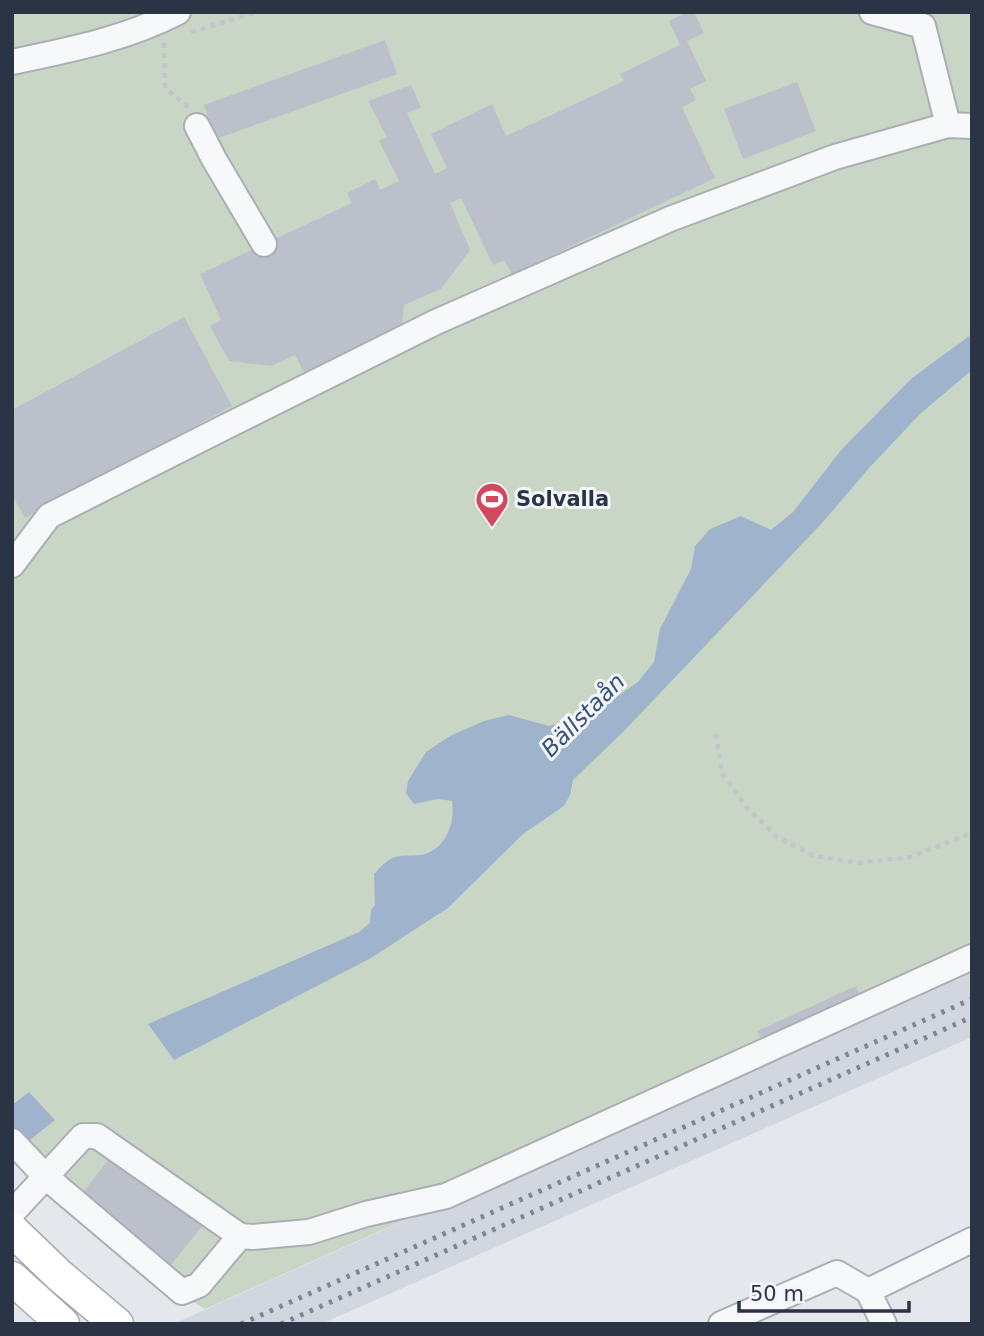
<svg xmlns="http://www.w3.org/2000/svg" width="984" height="1336" viewBox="0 0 984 1336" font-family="'DejaVu Sans',sans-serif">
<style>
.built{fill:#d2d6de}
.green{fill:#c9d6c5}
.water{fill:#9fb4cc}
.building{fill:#bbc0ca}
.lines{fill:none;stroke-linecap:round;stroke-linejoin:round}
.minor-casing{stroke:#a9aeb7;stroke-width:28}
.major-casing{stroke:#a3abb8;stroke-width:35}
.path{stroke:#c2c5cb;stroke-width:4.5;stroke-dasharray:5 5;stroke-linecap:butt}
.minor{stroke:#f7f8fa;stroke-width:24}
.major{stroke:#fff;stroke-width:32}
.rail{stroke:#7d8696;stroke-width:5;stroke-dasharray:3.5 7;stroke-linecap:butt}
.labels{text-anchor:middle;stroke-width:6;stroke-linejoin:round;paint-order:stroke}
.poi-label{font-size:21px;font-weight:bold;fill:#2b3445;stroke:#f4f6f9;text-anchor:start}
.water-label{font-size:23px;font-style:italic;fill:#34527a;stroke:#f4f6f9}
</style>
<rect width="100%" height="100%" fill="#e4e7ec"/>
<path class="built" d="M972 967V1037L321 1324H173Z"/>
<path class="green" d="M12 12H972V967L205 1309 179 1293 12 1127Z"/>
<path class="water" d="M972 334V370L920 414 870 467 822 523 623 732 573 780 570 795 564 806 523 834 448 908 371 958 174 1060 148 1024 359 932 370 923 371 910 375 905 374 874C380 868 387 859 395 857 405 854 419 857 428 853 448 844 455 821 452 801L438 799 414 804 406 793 408 781 426 752 450 736 484 721 509 715 549 726 596 711 638 682 654 662 660 629 691 569 695 546 710 529 741 516 771 530 793 512 842 449 912 378Z
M29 1092 55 1120 12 1154V1105Z"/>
<path class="building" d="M687 12H694L704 33 687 41 706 81 690 89 696 100 682 107 715 178 512 274 504 260 493 265 461 198 450 203 470 250 441 289 404 305 401 333 306 376 295 355 271 366 229 361 210 326 221 320 200 274 352 203 347 193 375 179 380 190 399 181 379 141 387 137 368 101 411 85 421 107 407 113 435 174 447 168 431 134 492 104 506 136 624 81 620 74 680 45 669 21Z
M385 40 397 74 216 139 204 105Z
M797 82 816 131 743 159 724 109Z
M184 317 232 406 25 518 12 495V410Z
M856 986 860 996 762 1040 757 1031Z
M113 1154 203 1225 170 1266 80 1196Z"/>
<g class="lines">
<defs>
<path id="minor" d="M872 12 923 26 948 125
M12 62C69 50 126 39 178 12
M197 126 214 159 264 244
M12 565 49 516 227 426 436 322 670 219 835 157 948 125 972 126
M12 1141 46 1177 182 1292 199 1285 240 1236
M12 1213 83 1136H97L240 1236 253 1237 309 1232 366 1214 446 1196 972 957
M868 1291 972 1240
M721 1324 837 1273 868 1291 884 1324"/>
<path id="major" d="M12 1230 60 1276 117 1324
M12 1278 63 1324"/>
</defs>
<use href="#minor" class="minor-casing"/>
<use href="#major" class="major-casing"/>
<path class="path" d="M191 32 257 12
M164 43 165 88 188 107
M716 734 722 773 747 808 777 837 814 856 859 863 910 857 972 833"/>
<use href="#minor" class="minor"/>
<use href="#major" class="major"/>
<path class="rail" d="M241 1324 972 999
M281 1324 972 1017"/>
</g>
<defs>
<symbol id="stadium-pin" viewBox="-11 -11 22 30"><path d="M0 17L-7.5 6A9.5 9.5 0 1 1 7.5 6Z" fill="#d1495b" stroke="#f4f6f9"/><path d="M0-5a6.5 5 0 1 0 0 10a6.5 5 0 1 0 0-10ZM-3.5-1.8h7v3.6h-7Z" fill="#fff"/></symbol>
</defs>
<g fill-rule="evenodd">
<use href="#stadium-pin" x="473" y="480" width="38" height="52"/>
</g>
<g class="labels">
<g class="poi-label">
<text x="516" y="506">Solvalla</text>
</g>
<g class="water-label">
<text transform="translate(583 715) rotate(-45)" y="8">Bällstaån</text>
</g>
</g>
<rect width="984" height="1336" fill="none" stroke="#2b3445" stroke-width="28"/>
<path d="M739 1301v10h170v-10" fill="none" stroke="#2b3445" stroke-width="3.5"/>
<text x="750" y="1301" font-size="21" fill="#2b3445" stroke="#f4f6f9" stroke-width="5" paint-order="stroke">50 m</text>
</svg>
